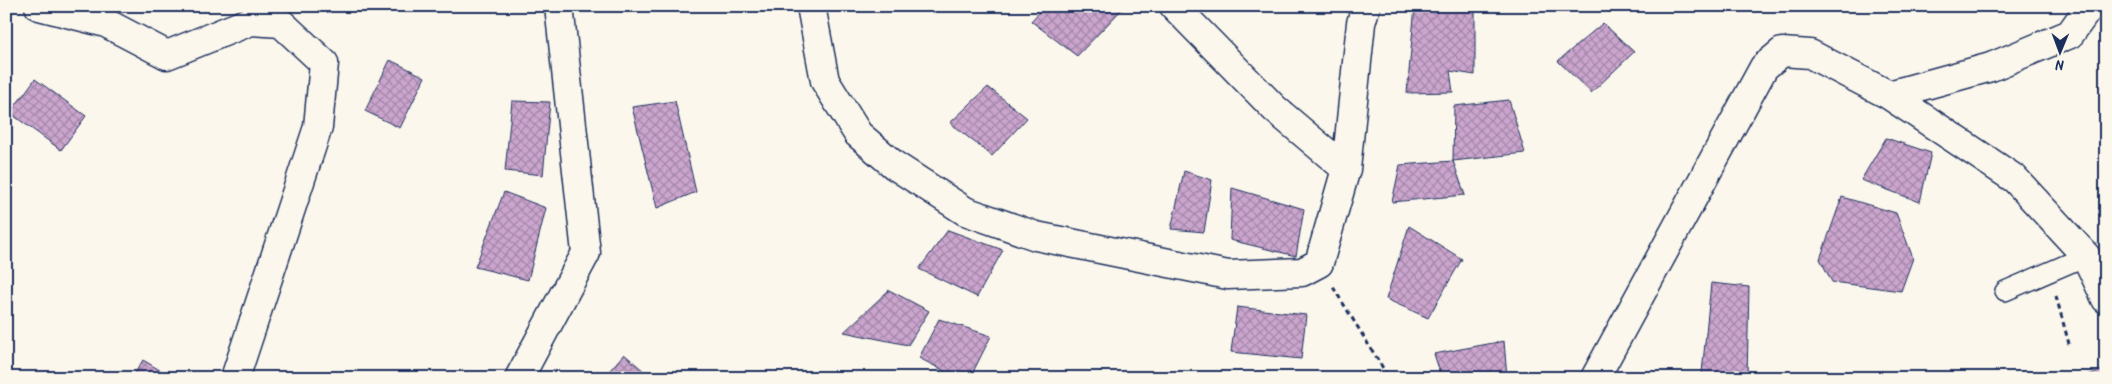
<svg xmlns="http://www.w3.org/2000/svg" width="2112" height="384" viewBox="0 0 2112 384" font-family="Kalam,sans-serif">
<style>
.building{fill:url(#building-cross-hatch);stroke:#1b2f5e}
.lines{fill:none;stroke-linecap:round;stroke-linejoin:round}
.service-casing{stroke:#1b2f5e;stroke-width:22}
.minor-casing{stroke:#1b2f5e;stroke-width:31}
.path{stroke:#1b2f5e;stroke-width:3;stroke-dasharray:5 4;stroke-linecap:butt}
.service{stroke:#fbf7ec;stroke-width:19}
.minor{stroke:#fbf7ec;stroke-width:28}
</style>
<defs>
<pattern id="building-cross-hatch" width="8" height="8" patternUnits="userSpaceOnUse" patternTransform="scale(1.25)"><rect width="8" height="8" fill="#cba5cd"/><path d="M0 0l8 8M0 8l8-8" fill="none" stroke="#a487aa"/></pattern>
</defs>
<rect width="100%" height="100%" fill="#fbf7ec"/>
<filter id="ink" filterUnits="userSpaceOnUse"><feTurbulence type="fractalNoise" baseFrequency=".02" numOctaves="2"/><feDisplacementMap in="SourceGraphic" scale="10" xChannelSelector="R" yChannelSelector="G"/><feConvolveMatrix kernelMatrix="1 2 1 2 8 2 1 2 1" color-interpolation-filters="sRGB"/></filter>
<g filter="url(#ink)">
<path class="building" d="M1045 6H1125L1077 56 1031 21Z
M1415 6H1475V75L1450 71 1453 92 1407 93Z
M1603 23 1634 52 1591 93 1558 61Z
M390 60 425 77 400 128 365 111Z
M35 79 86 116 61 150 10 113Z
M988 87 1027 118 992 156 950 123Z
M1509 100 1525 153 1453 161 1454 106Z
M512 101 550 102 543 175 505 171Z
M675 101 696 192 657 208 632 107Z
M1886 138 1931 153 1920 202 1861 180Z
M1453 161 1465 195 1392 202 1400 165Z
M1184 171 1212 180 1204 232 1171 229Z
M1232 188 1304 209 1296 256 1230 240Z
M504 192 546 208 528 280 475 267Z
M1842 197 1896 213 1913 258 1901 291 1832 282 1820 259Z
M1409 226 1462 259 1428 318 1386 299Z
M948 230 1003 250 977 297 919 269Z
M1711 283 1749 287 1747 378H1709L1702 373Z
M889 290 929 311 908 345 844 332Z
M1237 307 1306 315 1301 359 1231 352Z
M939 319 991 336 970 378H958L919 358Z
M1504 341 1507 378H1442L1434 354Z
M624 354 652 378H603Z
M143 360 173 378H132Z
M2106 369V378H2079Z"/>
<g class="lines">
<defs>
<path id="service" d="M2005 291 2086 256"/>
<path id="minor" d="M39 6 106 23 167 55 251 21 281 23 324 63 318 127 235 378
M811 6 825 81 858 134 894 165 965 211 1036 236 1228 275 1302 272 1319 263 1346 169 1361 23 1366 6
M1174 6 1275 109 1346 169
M2090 6 2070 34 1991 67 1889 95 2015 179 2086 256 2106 299
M519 378 586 253 559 6
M1595 378 1764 67 1782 52 1810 54 1889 95"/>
</defs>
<use href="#service" class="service-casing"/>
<use href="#minor" class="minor-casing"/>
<path class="path" d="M1333 287 1389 378
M2056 296 2069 344"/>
<use href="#service" class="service"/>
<use href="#minor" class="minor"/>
</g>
</g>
<rect width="2112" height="384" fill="none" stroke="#fbf7ec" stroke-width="25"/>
<rect x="12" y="12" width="2087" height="359" fill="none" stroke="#1b2f5e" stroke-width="2" filter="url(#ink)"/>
<g transform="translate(2060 52) rotate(181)" stroke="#fbf7ec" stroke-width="4" paint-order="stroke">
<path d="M0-4L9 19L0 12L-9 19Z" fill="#1b2f5e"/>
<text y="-8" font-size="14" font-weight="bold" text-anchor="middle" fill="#1b2f5e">N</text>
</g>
</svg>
